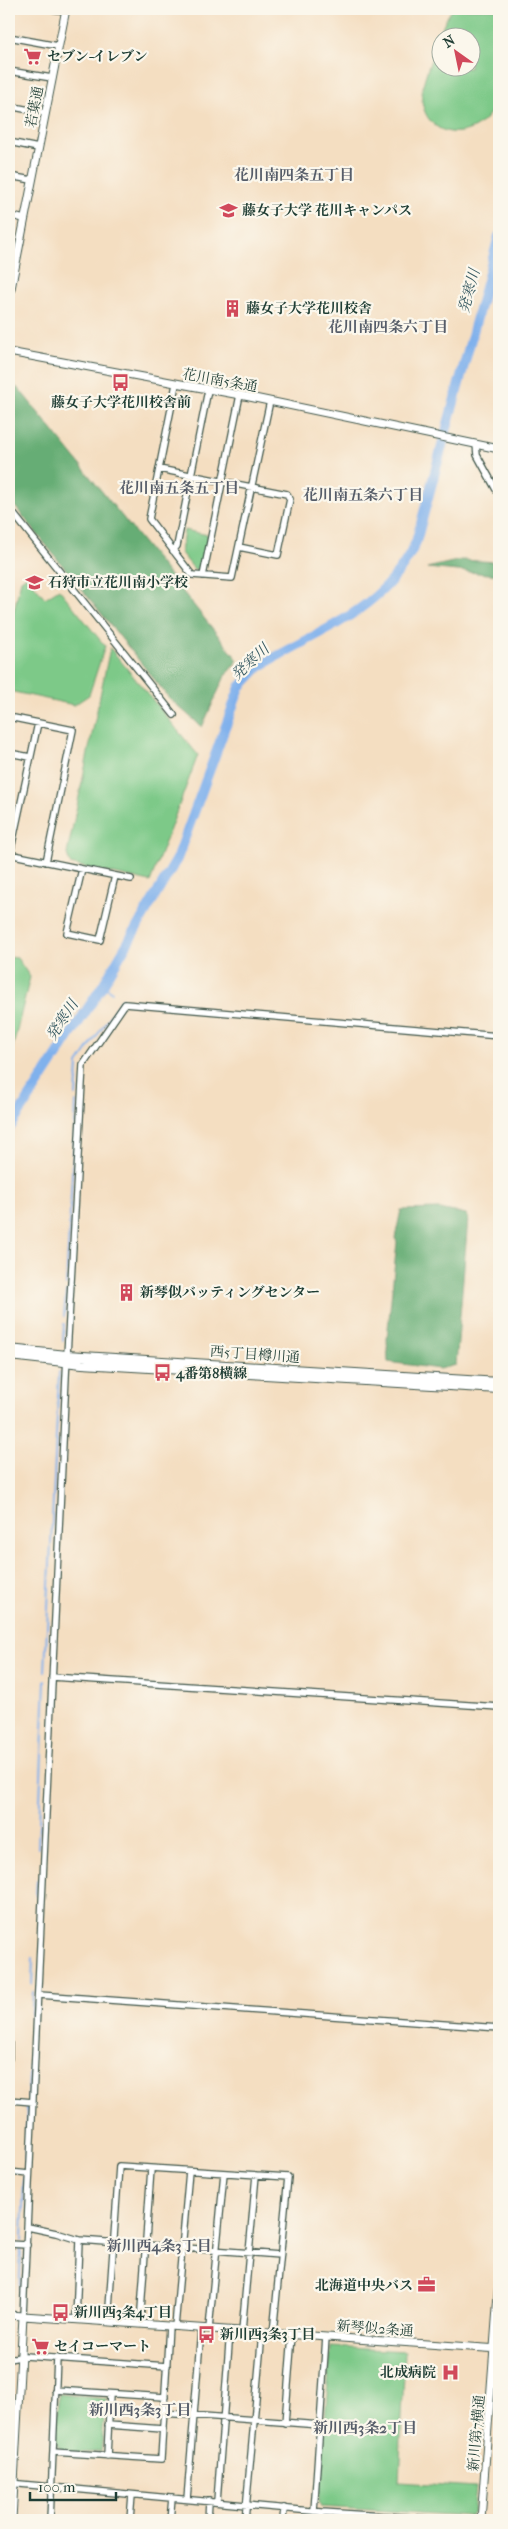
<svg xmlns="http://www.w3.org/2000/svg" width="508" height="2529" viewBox="0 0 508 2529" font-family="'IM FELL French Canon','Noto Serif JP',serif">
<style>
.green{fill:#7dc988;stroke:#4e835e;fill-rule:evenodd}
.forest{fill:#66ad74;stroke:#427554}
.lines{fill:none;stroke-linecap:round;stroke-linejoin:round}
.stream{stroke:#80b1ec;stroke-width:2}
.river{stroke:#80b1ec;stroke-width:10}
.minor-casing{stroke:#3f5549;stroke-width:8}
.tertiary-casing{stroke:#3f5549;stroke-width:9}
.secondary-casing{stroke:#3f5549;stroke-width:10}
.minor{stroke:#fff;stroke-width:5.5}
.tertiary{stroke:#fff;stroke-width:7}
.secondary{stroke:#fff;stroke-width:8}
.labels{text-anchor:middle;stroke-width:4.5;stroke-linejoin:round;paint-order:stroke}
.poi-label{font-size:14px;font-weight:bold;fill:#1f3d34;stroke:#fbf7ec;text-anchor:start}
.street-label{font-size:14px;fill:#1f3d34;stroke:#fbf7ec}
.neighbourhood-label{font-size:15px;font-weight:bold;fill:#565d69;stroke:#fbf7ec}
.water-label{font-size:15px;font-style:italic;fill:#375a62;stroke:#fbf7ec}
</style>
<rect width="100%" height="100%" fill="#fbf7ec"/>
<filter id="ink" filterUnits="userSpaceOnUse"><feTurbulence type="fractalNoise" baseFrequency=".02" numOctaves="2"/><feDisplacementMap in="SourceGraphic" scale="10" xChannelSelector="R" yChannelSelector="G"/><feConvolveMatrix kernelMatrix="1 2 1 2 8 2 1 2 1" color-interpolation-filters="sRGB"/></filter>
<filter id="wash" filterUnits="userSpaceOnUse"><feTurbulence type="fractalNoise" baseFrequency=".0096" numOctaves="4" result="noise"/><feDisplacementMap in="SourceGraphic" scale="20" xChannelSelector="R" yChannelSelector="G"/><feGaussianBlur stdDeviation="1.12" result="paint"/><feColorMatrix in="noise" values="0 0 0 0 0 0 0 0 0 0 0 0 0 0 0 0 0 1.4 0 .05"/><feComposite in="paint" operator="in"/></filter>
<g filter="url(#wash)">
<rect width="100%" height="100%" fill="#f4dec1"/>
<path class="green" d="M453 9H499C499 31 503 72 499 92 489 141 429 147 422 101 420 85 429 68 433 53 439 38 442 21 453 9ZM440 38H470V68H440Z
M184 530 208 535 201 568 199 570 194 569 181 553Z
M27 576 45 598 59 589 105 646 89 695 74 705 9 691V632L21 580Z
M110 648 198 755 150 882 70 864 67 854Z
M9 957 17 958 30 977 9 1063Z
M331 2347 405 2351 399 2482 476 2487 473 2514 470 2516 321 2507 318 2503Z
M60 2394 106 2399 101 2452C71 2452 51 2461 56 2422 57 2413 57 2402 60 2394Z"/>
<path class="forest" d="M9 382 20 390 238 660 225 676 202 727 170 699 9 499Z
M461 560 499 562V575L427 568Z
M438 1209 466 1214 468 1218 456 1365 439 1369 388 1362 387 1338 397 1242 395 1238 401 1210Z"/>
<g class="lines">
<path class="stream" d="M103 985 112 992
M76 1095 78 1064 122 998
M66 1285 76 1102
M64 1316 66 1292
M63 1341 64 1324
M45 1671 59 1372
M38 1848 45 1681
M36 1896 37 1880
M32 1984 33 1958
M28 2097 33 1992
M25 2165 27 2108
M22 2240 24 2177
M19 2299 21 2248"/>
<path class="river" d="M9 1129 103 985 177 859 240 687 259 667 272 659C329 627 388 605 416 542L499 236"/>
</g>
</g>
<g filter="url(#ink)">
<g class="lines">
<defs>
<path id="minor" d="M52 9 65 11
M9 37 58 46
M9 71 52 78
M9 106 45 113
M9 142 38 148
M9 176 32 180
M9 215 24 219
M176 384 149 519 192 575 232 578 270 401
M476 444 477 455 499 495
M159 469 287 494 290 499 278 555 239 547
M9 508 174 715
M173 551 177 546 208 390
M203 576 240 395
M9 717 73 730 46 862
M9 753 30 757
M9 854 131 879
M10 854 38 723
M82 869 67 933 100 940 115 876
M52 1677 499 1707
M39 1995 499 2028
M9 2037V2058
M9 2100 33 2102
M9 2172 29 2174
M28 2227 56 2233 79 2240 280 2255
M9 2244 27 2245
M23 2316 67 1355 83 1065 125 1004 499 1036
M76 2320 79 2240
M108 2322 119 2166 288 2177 273 2334
M140 2324 151 2169
M175 2327 189 2171
M209 2329 224 2173
M242 2331 256 2175
M9 2359 25 2356 167 2366
M55 2390 165 2397
M164 2413 320 2425
M285 2423 292 2335
M108 2425 163 2429
M53 2452 161 2459 169 2326
M107 2456 110 2394
M9 2483 322 2512 443 2520
M187 2499 201 2329
M217 2501 230 2331
M314 2511 326 2337
M50 2520 57 2358
M130 2520 132 2495
M170 2520 172 2498
M208 2520 209 2501
M245 2520 262 2333
M283 2520 284 2508
M321 2520 322 2512"/>
<path id="tertiary" d="M9 299 66 9
M9 352 240 395 499 449
M9 2315 499 2349
M12 2520 23 2316
M481 2520 499 2281"/>
<path id="secondary" d="M9 1349 67 1355 499 1382
M9 1356 82 1364 499 1389"/>
</defs>
<use href="#minor" class="minor-casing"/>
<use href="#tertiary" class="tertiary-casing"/>
<use href="#secondary" class="secondary-casing"/>
<use href="#minor" class="minor"/>
<use href="#tertiary" class="tertiary"/>
<use href="#secondary" class="secondary"/>
</g>
</g>
<defs>
<symbol id="supermarket-bare" viewBox="-9 -9 18 18"><path d="M-6-5.5h2.5l.6 2H6L4.5 2H-2.5L-4.4-4H-6ZM-1.5 3.2a1.3 1.3 0 1 0 .1 0ZM3 3.2a1.3 1.3 0 1 0 .1 0Z" fill="#d1495b" stroke="#fbf7ec" stroke-width="2.5" paint-order="stroke"/></symbol>
<symbol id="university-bare" viewBox="-9 -9 18 18"><path d="M0-5L7-2L0 1L-7-2ZM-4 1L0 2.5L4 1V4Q0 6-4 4Z" fill="#d1495b" stroke="#fbf7ec" stroke-width="2.5" paint-order="stroke"/></symbol>
<symbol id="building-bare" viewBox="-9 -9 18 18"><path d="M-4-6H4V6H1V3H-1V6H-4ZM-2.5-4.3h1.7v1.8h-1.7ZM.8-4.3h1.7v1.8H.8ZM-2.5-1h1.7V.8h-1.7ZM.8-1h1.7V.8H.8Z" fill="#d1495b" stroke="#fbf7ec" stroke-width="2.5" paint-order="stroke"/></symbol>
<symbol id="bus-bare" viewBox="-9 -9 18 18"><path d="M-5-6H5V4H4V6H2V4H-2V6H-4V4H-5ZM-3.5-4V0h7V-4ZM-3.5 1.2v1.5H-2V1.2ZM2 1.2v1.5H3.5V1.2Z" fill="#d1495b" stroke="#fbf7ec" stroke-width="2.5" paint-order="stroke"/></symbol>
<symbol id="school-bare" viewBox="-9 -9 18 18"><path d="M0-5L7-2L0 1L-7-2ZM-4 1L0 2.5L4 1V4Q0 6-4 4Z" fill="#d1495b" stroke="#fbf7ec" stroke-width="2.5" paint-order="stroke"/></symbol>
<symbol id="office-bare" viewBox="-9 -9 18 18"><path d="M-6-3h4V-5.5h4V-3h4V5H-6ZM-1-4.5V-3h2v-1.5ZM-6 0V1H6V0Z" fill="#d1495b" stroke="#fbf7ec" stroke-width="2.5" paint-order="stroke"/></symbol>
<symbol id="hospital-bare" viewBox="-9 -9 18 18"><path d="M-5-5h3v3.5h4V-5h3V5h-3V1.5h-4V5h-3Z" fill="#d1495b" stroke="#fbf7ec" stroke-width="2.5" paint-order="stroke"/></symbol>
</defs>
<g fill-rule="evenodd">
<use href="#supermarket-bare" x="20" y="44" width="25" height="25"/>
<use href="#university-bare" x="216" y="198" width="25" height="25"/>
<use href="#building-bare" x="220" y="296" width="25" height="25"/>
<use href="#bus-bare" x="108" y="370" width="25" height="25"/>
<use href="#school-bare" x="22" y="570" width="25" height="25"/>
<use href="#building-bare" x="114" y="1280" width="25" height="25"/>
<use href="#bus-bare" x="150" y="1360" width="25" height="25"/>
<use href="#office-bare" x="414" y="2272" width="25" height="25"/>
<use href="#bus-bare" x="48" y="2300" width="25" height="25"/>
<use href="#bus-bare" x="194" y="2322" width="25" height="25"/>
<use href="#supermarket-bare" x="28" y="2334" width="25" height="25"/>
<use href="#hospital-bare" x="438" y="2360" width="25" height="25"/>
</g>
<g class="labels">
<g class="poi-label">
<text x="47" y="61">セブン-イレブン</text>
<text x="242" y="215">藤女子大学 花川キャンパス</text>
<text x="246" y="313">藤女子大学花川校舎</text>
<text x="121" y="407" text-anchor="middle">藤女子大学花川校舎前</text>
<text x="48" y="587">石狩市立花川南小学校</text>
<text x="140" y="1297">新琴似バッティングセンター</text>
<text x="176" y="1378">4番第8横線</text>
<text x="413" y="2290" text-anchor="end">北海道中央バス</text>
<text x="74" y="2317">新川西3条4丁目</text>
<text x="220" y="2339">新川西3条3丁目</text>
<text x="54" y="2351">セイコーマート</text>
<text x="436" y="2377" text-anchor="end">北成病院</text>
</g>
<g class="street-label">
<text transform="translate(34 107) rotate(-79)" y="5">若葉通</text>
<text transform="translate(220 380) rotate(10)" y="5">花川南5条通</text>
<text transform="translate(255 1354) rotate(4)" y="5">西5丁目樽川通</text>
<text transform="translate(375 2328) rotate(4)" y="5">新琴似2条通</text>
<text transform="translate(476 2433) rotate(-85)" y="5">新川第7横通</text>
</g>
<g class="neighbourhood-label">
<text x="294" y="180">花川南四条五丁目</text>
<text x="388" y="332">花川南四条六丁目</text>
<text x="179" y="493">花川南五条五丁目</text>
<text x="363" y="500">花川南五条六丁目</text>
<text x="159" y="2251">新川西4条3丁目</text>
<text x="140" y="2415">新川西3条3丁目</text>
<text x="365" y="2433">新川西3条2丁目</text>
</g>
<g class="water-label">
<text transform="translate(469 291) rotate(-75)" y="5">発寒川</text>
<text transform="translate(250 662) rotate(-43)" y="5">発寒川</text>
<text transform="translate(62 1020) rotate(-57)" y="5">発寒川</text>
</g>
</g>
<rect width="508" height="2529" fill="none" stroke="#fbf7ec" stroke-width="30"/>
<g transform="translate(456 52) rotate(327)"><circle r="24" fill="#fbf7ec" stroke="#a3ada2"/>
<path d="M0-4L9 19L0 12L-9 19Z" fill="#d1495b"/>
<text y="-8" font-size="14" font-weight="bold" text-anchor="middle" fill="#1f3d34">N</text>
</g>
<path d="M30 2492v8h86v-8" fill="none" stroke="#1f3d34" stroke-width="2.5"/>
<text x="38" y="2492" font-size="15" fill="#1f3d34" stroke="#fbf7ec" stroke-width="4" paint-order="stroke">100 m</text>
</svg>
